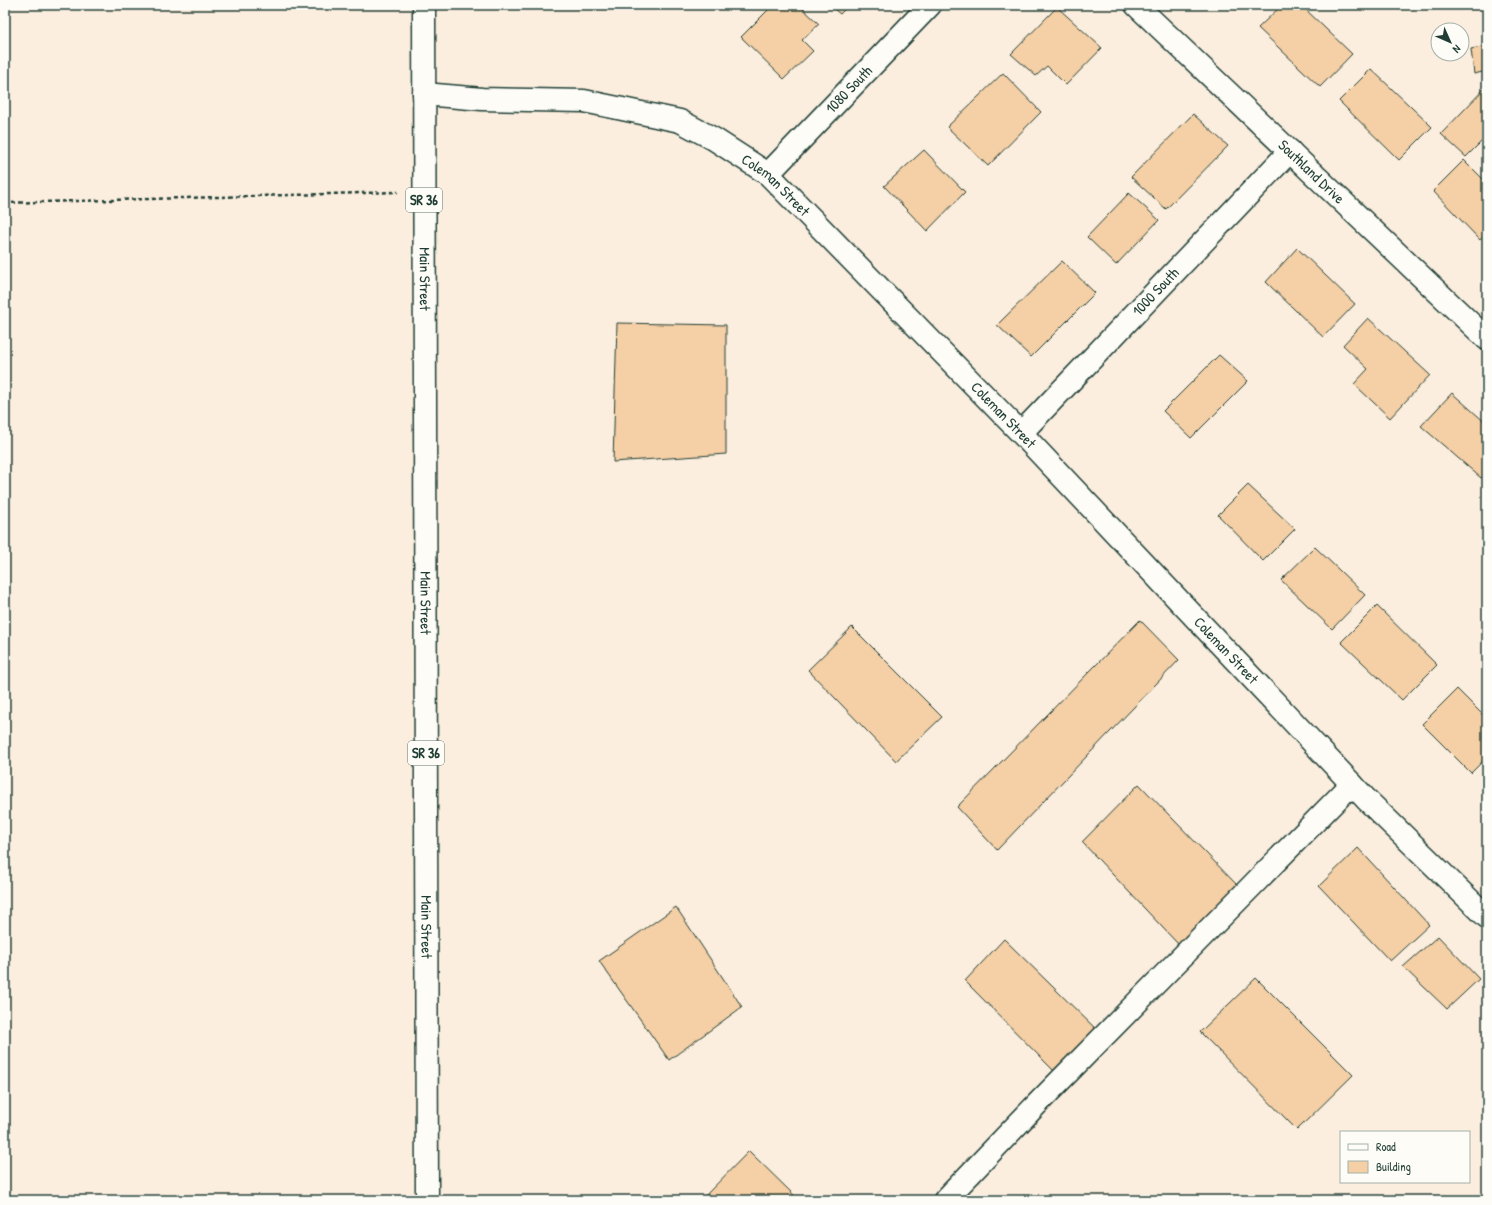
<svg xmlns="http://www.w3.org/2000/svg" width="1492" height="1205" viewBox="0 0 1492 1205" font-family="'Patrick Hand',sans-serif">
<style>
.building{fill:#f5cfa5;stroke:#1f3d34}
.lines{fill:none;stroke-linecap:round;stroke-linejoin:round}
.minor-casing{stroke:#1f3d34;stroke-width:25}
.highway-casing{stroke:#1f3d34;stroke-width:25}
.path{stroke:#1f3d34;stroke-width:2.5;stroke-dasharray:4 3;stroke-linecap:butt}
.minor{stroke:#fdfcf7;stroke-width:22}
.highway{stroke:#fdfcf7;stroke-width:22}
.labels{text-anchor:middle;stroke-width:3;stroke-linejoin:round;paint-order:stroke}
.shield{fill:#fdfcf7;stroke:#62766e;stroke-width:1}
.shield-label{font-size:14px;font-weight:bold;fill:#1f3d34}
.street-label{font-size:15px;fill:#1f3d34;stroke:#fdfcf7}
</style>
<rect width="100%" height="100%" fill="#fbeede"/>
<filter id="ink" filterUnits="userSpaceOnUse"><feTurbulence type="fractalNoise" baseFrequency=".025" numOctaves="2"/><feDisplacementMap in="SourceGraphic" scale="8" xChannelSelector="R" yChannelSelector="G"/><feConvolveMatrix kernelMatrix="1 2 1 2 8 2 1 2 1" color-interpolation-filters="sRGB"/></filter>
<g filter="url(#ink)">
<path class="building" d="M773 5H799L819 24 802 40 813 51 784 79 741 37Z
M829 5H849L840 14Z
M1230 5H1242L1237 10Z
M1282 5H1301L1352 54 1320 87 1258 28Z
M1057 7 1102 48 1066 85 1047 66 1036 76 1011 54Z
M1487 46V71L1474 74 1471 49Z
M1371 69 1432 127 1399 160 1339 101Z
M1003 73 1041 112 988 166 947 127Z
M1486 87 1487 88V136L1466 157 1441 134Z
M1193 114 1228 146 1166 209 1131 177Z
M924 150 965 192 927 231 884 186Z
M1464 160 1487 183V233L1480 240 1433 191Z
M1129 193 1159 220 1116 265 1087 237Z
M1297 248 1355 304 1323 337 1266 282Z
M1062 261 1095 293 1031 357 997 325Z
M1368 318 1430 375 1390 418 1354 384 1368 369 1343 345Z
M617 323 726 325V454L613 462Z
M1219 355 1248 381 1191 438 1163 411Z
M1452 393 1487 424V473L1481 478 1421 426Z
M1248 485 1295 529 1263 561 1218 515Z
M1315 547 1365 595 1332 629 1281 580Z
M1377 606 1437 665 1402 700 1341 642Z
M1140 620 1179 660 997 850 957 807Z
M852 627 942 717 896 761 808 670Z
M1457 689 1487 719V757L1471 773 1422 724Z
M1139 784 1238 886 1178 944 1082 842Z
M1358 848 1429 925 1390 961 1319 886Z
M676 907 742 1007 669 1060 599 961Z
M1438 936 1479 979 1447 1009 1403 967Z
M1004 939 1100 1033 1057 1074 965 981Z
M1256 978 1353 1075 1297 1130 1200 1032Z
M749 1151 799 1200H701Z"/>
<g class="lines">
<defs>
<g id="minor">
<path id="s1" d="M1136 5 1487 339"/>
<path id="s2" d="M424 94 482 99 584 101 680 121 714 139 768 174 1021 433 1366 799 1487 917"/>
<path id="s3" d="M768 174 930 5"/>
<path id="s4" d="M1021 433 1290 151"/>
<path d="M945 1200 1039 1102 1352 784"/>
</g>
<g id="highway">
<path id="s5" d="M424 5 427 1200"/>
</g>
</defs>
<use href="#minor" class="minor-casing"/>
<use href="#highway" class="highway-casing"/>
<path class="path" d="M5 203 398 192"/>
<use href="#minor" class="minor"/>
<use href="#highway" class="highway"/>
</g>
</g>
<g class="labels">
<g class="shield">
<rect x="406" y="188" width="36" height="24" rx="3"/>
<rect x="408" y="741" width="36" height="24" rx="3"/>
</g>
<g class="shield-label">
<text x="424" y="205">SR 36</text>
<text x="426" y="758">SR 36</text>
</g>
<g class="street-label">
<text dy="5" stroke="none"><textPath href="#s3" startOffset="117">1080 South</textPath></text>
<text dy="5" stroke="none"><textPath href="#s1" startOffset="242">Southland Drive</textPath></text>
<text dy="5" stroke="none"><textPath href="#s2" startOffset="374">Coleman Street</textPath></text>
<text dy="5" stroke="none"><textPath href="#s5" startOffset="274">Main Street</textPath></text>
<text dy="5" stroke="none"><textPath href="#s4" startOffset="195">1000 South</textPath></text>
<text dy="5" stroke="none"><textPath href="#s2" startOffset="698">Coleman Street</textPath></text>
<text dy="5" stroke="none"><textPath href="#s5" startOffset="598">Main Street</textPath></text>
<text dy="5" stroke="none"><textPath href="#s2" startOffset="1022">Coleman Street</textPath></text>
<text dy="5" stroke="none"><textPath href="#s5" startOffset="922">Main Street</textPath></text>
</g>
</g>
<rect width="1492" height="1205" fill="none" stroke="#fdfcf7" stroke-width="20"/>
<rect x="10" y="10" width="1472" height="1185" fill="none" stroke="#1f3d34" stroke-width="1.5" filter="url(#ink)"/>
<rect x="1340" y="1131" width="130" height="52" fill="#fdfcf7" stroke="#a4b0a9"/>
<rect x="1348" y="1144" width="20" height="6" fill="#fdfcf7" stroke="#a4b0a9"/>
<text x="1376" y="1151" font-size="12" fill="#1f3d34">Road</text>
<rect x="1348" y="1161" width="20" height="12" fill="#f5cfa5" stroke="#a4b0a9"/>
<text x="1376" y="1171" font-size="12" fill="#1f3d34">Building</text>
<g transform="translate(1450 42) rotate(135)"><circle r="19" fill="#fdfcf7" stroke="#a4b0a9"/>
<path d="M0-3L7 15L0 10L-7 15Z" fill="#1f3d34"/>
<text y="-6" font-size="11" font-weight="bold" text-anchor="middle" fill="#1f3d34">N</text>
</g>
</svg>
